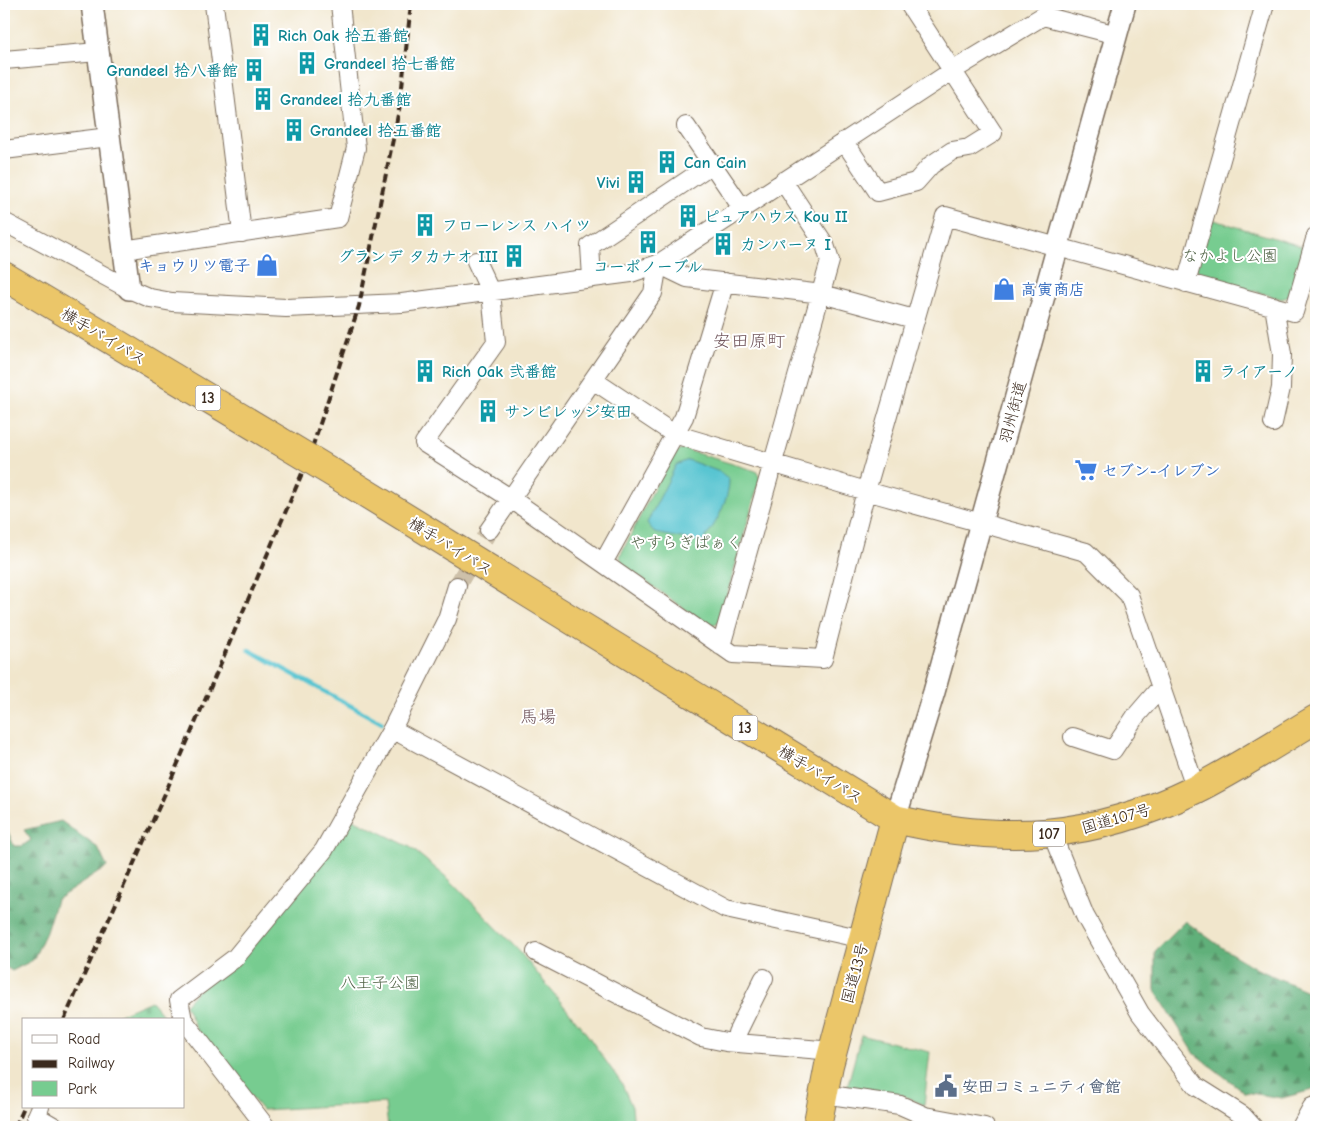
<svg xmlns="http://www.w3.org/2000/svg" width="1320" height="1131" viewBox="0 0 1320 1131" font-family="'Comic Neue','Klee One',sans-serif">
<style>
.forest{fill:url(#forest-firs);stroke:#4e6d4c}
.cemetery{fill:url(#cemetery-stones);stroke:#597b57}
.park{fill:#77cc90;stroke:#597b57}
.water{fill:#58c5d1;stroke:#4a7878}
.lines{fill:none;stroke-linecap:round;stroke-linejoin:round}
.stream{stroke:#58c5d1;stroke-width:4.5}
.minor-tunnel{stroke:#cdc0a9;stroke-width:18;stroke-dasharray:18 9;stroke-linecap:butt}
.minor-casing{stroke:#7b6c5b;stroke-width:20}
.tertiary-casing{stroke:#7b6c5b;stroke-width:24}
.trunk-casing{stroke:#7b6c5b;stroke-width:30}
.minor{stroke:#fff;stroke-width:18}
.tertiary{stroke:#fff;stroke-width:21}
.trunk{stroke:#ebc669;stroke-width:28}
.rail{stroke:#3b2a1e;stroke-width:4;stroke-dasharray:8 4;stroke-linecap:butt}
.trunk-bridge-casing{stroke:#7b6c5b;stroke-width:30;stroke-linecap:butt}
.trunk-bridge{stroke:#ebc669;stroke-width:28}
.labels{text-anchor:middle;stroke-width:4;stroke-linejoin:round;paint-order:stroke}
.shield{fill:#fff;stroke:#766a62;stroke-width:1}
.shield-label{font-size:15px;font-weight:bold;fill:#3b2a1e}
.culture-label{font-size:16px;font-weight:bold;fill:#0d838f;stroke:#fff;text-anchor:start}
.park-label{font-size:16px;fill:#506346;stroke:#fff}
.shop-label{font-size:16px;font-weight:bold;fill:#366cbe;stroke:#fff;text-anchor:start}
.street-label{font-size:16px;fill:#3b2a1e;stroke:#fff}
.service-label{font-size:16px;font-weight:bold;fill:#4e5e75;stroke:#fff;text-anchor:start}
.neighbourhood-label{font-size:18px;fill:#71565c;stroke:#fff}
</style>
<defs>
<pattern id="forest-firs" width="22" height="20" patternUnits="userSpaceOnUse" patternTransform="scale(1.25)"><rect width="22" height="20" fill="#61b07a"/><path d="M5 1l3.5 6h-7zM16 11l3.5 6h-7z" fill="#518f63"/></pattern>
<pattern id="cemetery-stones" width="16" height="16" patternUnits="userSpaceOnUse" patternTransform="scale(1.25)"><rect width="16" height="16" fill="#77cc90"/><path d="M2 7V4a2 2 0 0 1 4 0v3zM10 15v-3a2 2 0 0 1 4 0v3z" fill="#68af7c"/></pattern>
</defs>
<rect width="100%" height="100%" fill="#fff"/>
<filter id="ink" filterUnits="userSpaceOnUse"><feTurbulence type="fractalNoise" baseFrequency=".02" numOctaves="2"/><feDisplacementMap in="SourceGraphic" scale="10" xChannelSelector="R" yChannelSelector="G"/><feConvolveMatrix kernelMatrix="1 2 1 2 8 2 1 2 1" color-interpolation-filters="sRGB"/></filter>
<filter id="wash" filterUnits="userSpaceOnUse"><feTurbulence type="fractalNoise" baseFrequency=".0096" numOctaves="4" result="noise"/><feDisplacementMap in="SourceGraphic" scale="20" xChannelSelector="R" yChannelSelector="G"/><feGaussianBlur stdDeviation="1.12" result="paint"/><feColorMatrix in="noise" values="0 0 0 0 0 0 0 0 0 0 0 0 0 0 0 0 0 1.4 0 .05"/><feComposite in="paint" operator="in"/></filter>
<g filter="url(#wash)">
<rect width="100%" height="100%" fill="#f1e6cc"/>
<path class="forest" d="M61 821 98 848 107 867 56 900 46 932 33 960 12 971 4 966V822L14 846H22L31 840 24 830Z
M1185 921 1224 949 1257 969 1316 995V1089L1282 1098 1244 1092 1195 1054 1155 990V951Z"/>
<path class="cemetery" d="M151 1001 167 1020H107Z"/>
<path class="park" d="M1211 219 1307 248 1293 295 1282 299 1201 276 1196 267Z
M683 449 756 471 760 478 719 623 710 627 623 565 620 556 671 455Z
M349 817 410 847 451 881 519 951 586 1033 622 1084 632 1107 634 1127H388L385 1103 262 1110 198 1033 185 1005Z
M861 1035 930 1052 924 1105 902 1095 847 1088Z"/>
<path class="water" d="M688 460 720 472 729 479C729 501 716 524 702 542L655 533 647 523 676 465Z"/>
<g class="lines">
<path class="stream" d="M249 650 382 723"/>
</g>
</g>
<g filter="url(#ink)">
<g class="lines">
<path class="minor-tunnel" d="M457 586 489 530"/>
<defs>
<path id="minor" d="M214 4 242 233
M4 60 98 52
M686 126 742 208
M844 141 878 192 916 182 931 165 952 151 969 148 993 133 909 4
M4 150 109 137
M4 222 129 289 150 298 172 302 286 308 402 303 631 273 658 264 952 71 1043 16 1117 35
M123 250 338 218 356 148 340 4
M476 261 491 293 496 342 424 443 510 498 733 654 823 659 866 491 945 216 1294 312 1316 236
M658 264 687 278 822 294 914 319
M592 278 590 246 712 164
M1186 283 1265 4
M593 380 674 434 866 491 1086 552 1129 595 1196 789
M1273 423 1281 388 1282 354 1274 306
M489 530 653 293 658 264
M603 563 684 417 725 282
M721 646 830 261 825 245 783 181
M392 729 726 909 863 939
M1073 737 1113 750 1135 717 1160 688
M1052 834 1085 916 1140 1013 1196 1086 1242 1115 1253 1127
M536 952 701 1037 726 1042 833 1051
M183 1020 179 1000 235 958 324 850 392 729 447 619 457 586
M184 1021 266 1127
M737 1043V1033L764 978
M823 1094 900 1105 925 1116 985 1127
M40 1107 36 1116 55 1127
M1301 1127 1312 1107 1316 1106"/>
<path id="tertiary" d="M92 4 129 289
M895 819 934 692 1125 4"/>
<path id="trunk" d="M4 276 278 440
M338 476 895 819C1004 845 1094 839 1194 790 1236 769 1276 743 1316 719
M817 1127 829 1065 895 819"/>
</defs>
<use href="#minor" class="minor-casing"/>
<use href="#tertiary" class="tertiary-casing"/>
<use href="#trunk" class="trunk-casing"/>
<use href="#minor" class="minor"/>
<use href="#tertiary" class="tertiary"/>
<use href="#trunk" class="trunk"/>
<path class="rail" d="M64 1020 167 789 309 457 359 306 400 105 411 4
M15 1127 24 1107"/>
<defs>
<path id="trunk-bridge" d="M278 440 338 476"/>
</defs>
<use href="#trunk-bridge" class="trunk-bridge-casing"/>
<use href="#trunk-bridge" class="trunk-bridge"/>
</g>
</g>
<defs>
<symbol id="building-bare" viewBox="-9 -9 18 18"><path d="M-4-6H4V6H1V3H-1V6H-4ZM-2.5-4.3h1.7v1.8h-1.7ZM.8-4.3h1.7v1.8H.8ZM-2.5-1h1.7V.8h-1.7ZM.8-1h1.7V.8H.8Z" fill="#0f9aa8" stroke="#fff" stroke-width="2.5" paint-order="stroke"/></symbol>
<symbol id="shop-bare" viewBox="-9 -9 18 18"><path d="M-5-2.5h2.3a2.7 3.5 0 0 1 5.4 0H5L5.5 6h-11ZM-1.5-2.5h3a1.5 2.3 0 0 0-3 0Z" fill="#3f7fe0" stroke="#fff" stroke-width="2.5" paint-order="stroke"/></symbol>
<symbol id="supermarket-bare" viewBox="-9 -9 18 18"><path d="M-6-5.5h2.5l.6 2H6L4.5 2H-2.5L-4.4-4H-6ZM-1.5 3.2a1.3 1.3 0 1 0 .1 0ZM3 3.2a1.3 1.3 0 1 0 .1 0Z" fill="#3f7fe0" stroke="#fff" stroke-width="2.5" paint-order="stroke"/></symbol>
<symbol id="civic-bare" viewBox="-9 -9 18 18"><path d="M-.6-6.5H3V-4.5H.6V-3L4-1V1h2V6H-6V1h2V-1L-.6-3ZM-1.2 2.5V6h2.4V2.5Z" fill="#5c6f8a" stroke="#fff" stroke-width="2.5" paint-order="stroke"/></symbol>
</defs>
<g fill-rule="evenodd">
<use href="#building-bare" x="245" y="19" width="32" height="32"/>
<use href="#building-bare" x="291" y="47" width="32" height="32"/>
<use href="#building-bare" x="238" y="54" width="32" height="32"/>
<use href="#building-bare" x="247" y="83" width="32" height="32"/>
<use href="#building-bare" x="278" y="114" width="32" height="32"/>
<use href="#building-bare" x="651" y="146" width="32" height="32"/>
<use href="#building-bare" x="620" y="166" width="32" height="32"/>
<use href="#building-bare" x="672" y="200" width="32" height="32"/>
<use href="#building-bare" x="409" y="209" width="32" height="32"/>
<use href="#building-bare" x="632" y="226" width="32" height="32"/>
<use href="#building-bare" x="707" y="228" width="32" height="32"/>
<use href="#building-bare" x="498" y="240" width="32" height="32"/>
<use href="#shop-bare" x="251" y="249" width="32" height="32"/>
<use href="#shop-bare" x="988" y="273" width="32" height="32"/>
<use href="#building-bare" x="409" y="355" width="32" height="32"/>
<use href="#building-bare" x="1187" y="355" width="32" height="32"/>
<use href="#building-bare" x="472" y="395" width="32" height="32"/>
<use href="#supermarket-bare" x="1070" y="454" width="32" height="32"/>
<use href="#civic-bare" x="930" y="1070" width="32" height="32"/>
</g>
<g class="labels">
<g class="shield">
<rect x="195.5" y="385.5" width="25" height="25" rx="4"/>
<rect x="732.5" y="715.5" width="25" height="25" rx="4"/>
<rect x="1033" y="821.5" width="32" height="25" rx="4"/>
</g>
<g class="shield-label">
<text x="208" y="403">13</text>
<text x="745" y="733">13</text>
<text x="1049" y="839">107</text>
</g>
<g class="culture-label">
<text x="278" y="41">Rich Oak 拾五番館</text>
<text x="324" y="69">Grandeel 拾七番館</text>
<text x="238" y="76" text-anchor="end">Grandeel 拾八番館</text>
<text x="280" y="105">Grandeel 拾九番館</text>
<text x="310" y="136">Grandeel 拾五番館</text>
<text x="684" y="168">Can Cain</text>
<text x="620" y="188" text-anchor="end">Vivi</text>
<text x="704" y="222">ピュアハウス Kou II</text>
<text x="442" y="231">フローレンス ハイツ</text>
<text x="740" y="250">カンパーヌ I</text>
<text x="498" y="262" text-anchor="end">グランデ タカナオ III</text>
<text x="648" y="272" text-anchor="middle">コーポノーブル</text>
<text x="442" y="377">Rich Oak 弐番館</text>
<text x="1220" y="377">ライアーノ</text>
<text x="504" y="417">サンビレッジ安田</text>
</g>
<g class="park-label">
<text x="1230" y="261">なかよし公園</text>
<text x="686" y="548">やすらぎぱぁく</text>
<text x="380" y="988">八王子公園</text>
</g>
<g class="shop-label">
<text x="250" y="271" text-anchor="end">キョウリツ電子</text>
<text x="1021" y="295">高寅商店</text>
<text x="1102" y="476">セブン-イレブン</text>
</g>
<g class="street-label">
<text transform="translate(104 336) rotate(31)" y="6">横手バイパス</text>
<text transform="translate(1012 412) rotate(-75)" y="6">羽州街道</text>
<text transform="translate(451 546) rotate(32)" y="6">横手バイパス</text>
<text transform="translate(821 774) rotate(32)" y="6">横手バイパス</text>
<text transform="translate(1116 818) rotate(-16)" y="6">国道107号</text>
<text transform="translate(854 973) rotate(-75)" y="6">国道13号</text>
</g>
<g class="service-label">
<text x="962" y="1092">安田コミュニティ會館</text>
</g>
<g class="neighbourhood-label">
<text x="749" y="347">安田原町</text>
<text x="538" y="723">馬場</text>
</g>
</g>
<rect width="1320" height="1131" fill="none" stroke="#fff" stroke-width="20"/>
<rect x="22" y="1018" width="162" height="90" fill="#ffffff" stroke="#b1aaa5"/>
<rect x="32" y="1035" width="25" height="8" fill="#ffffff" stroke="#b1aaa5"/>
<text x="68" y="1044" font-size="15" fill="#3b2a1e">Road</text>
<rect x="32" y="1060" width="25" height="8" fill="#3b2a1e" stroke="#b1aaa5"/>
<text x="68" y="1068" font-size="15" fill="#3b2a1e">Railway</text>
<rect x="32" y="1081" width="25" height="15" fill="#77cc90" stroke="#b1aaa5"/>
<text x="68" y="1094" font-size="15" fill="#3b2a1e">Park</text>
</svg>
